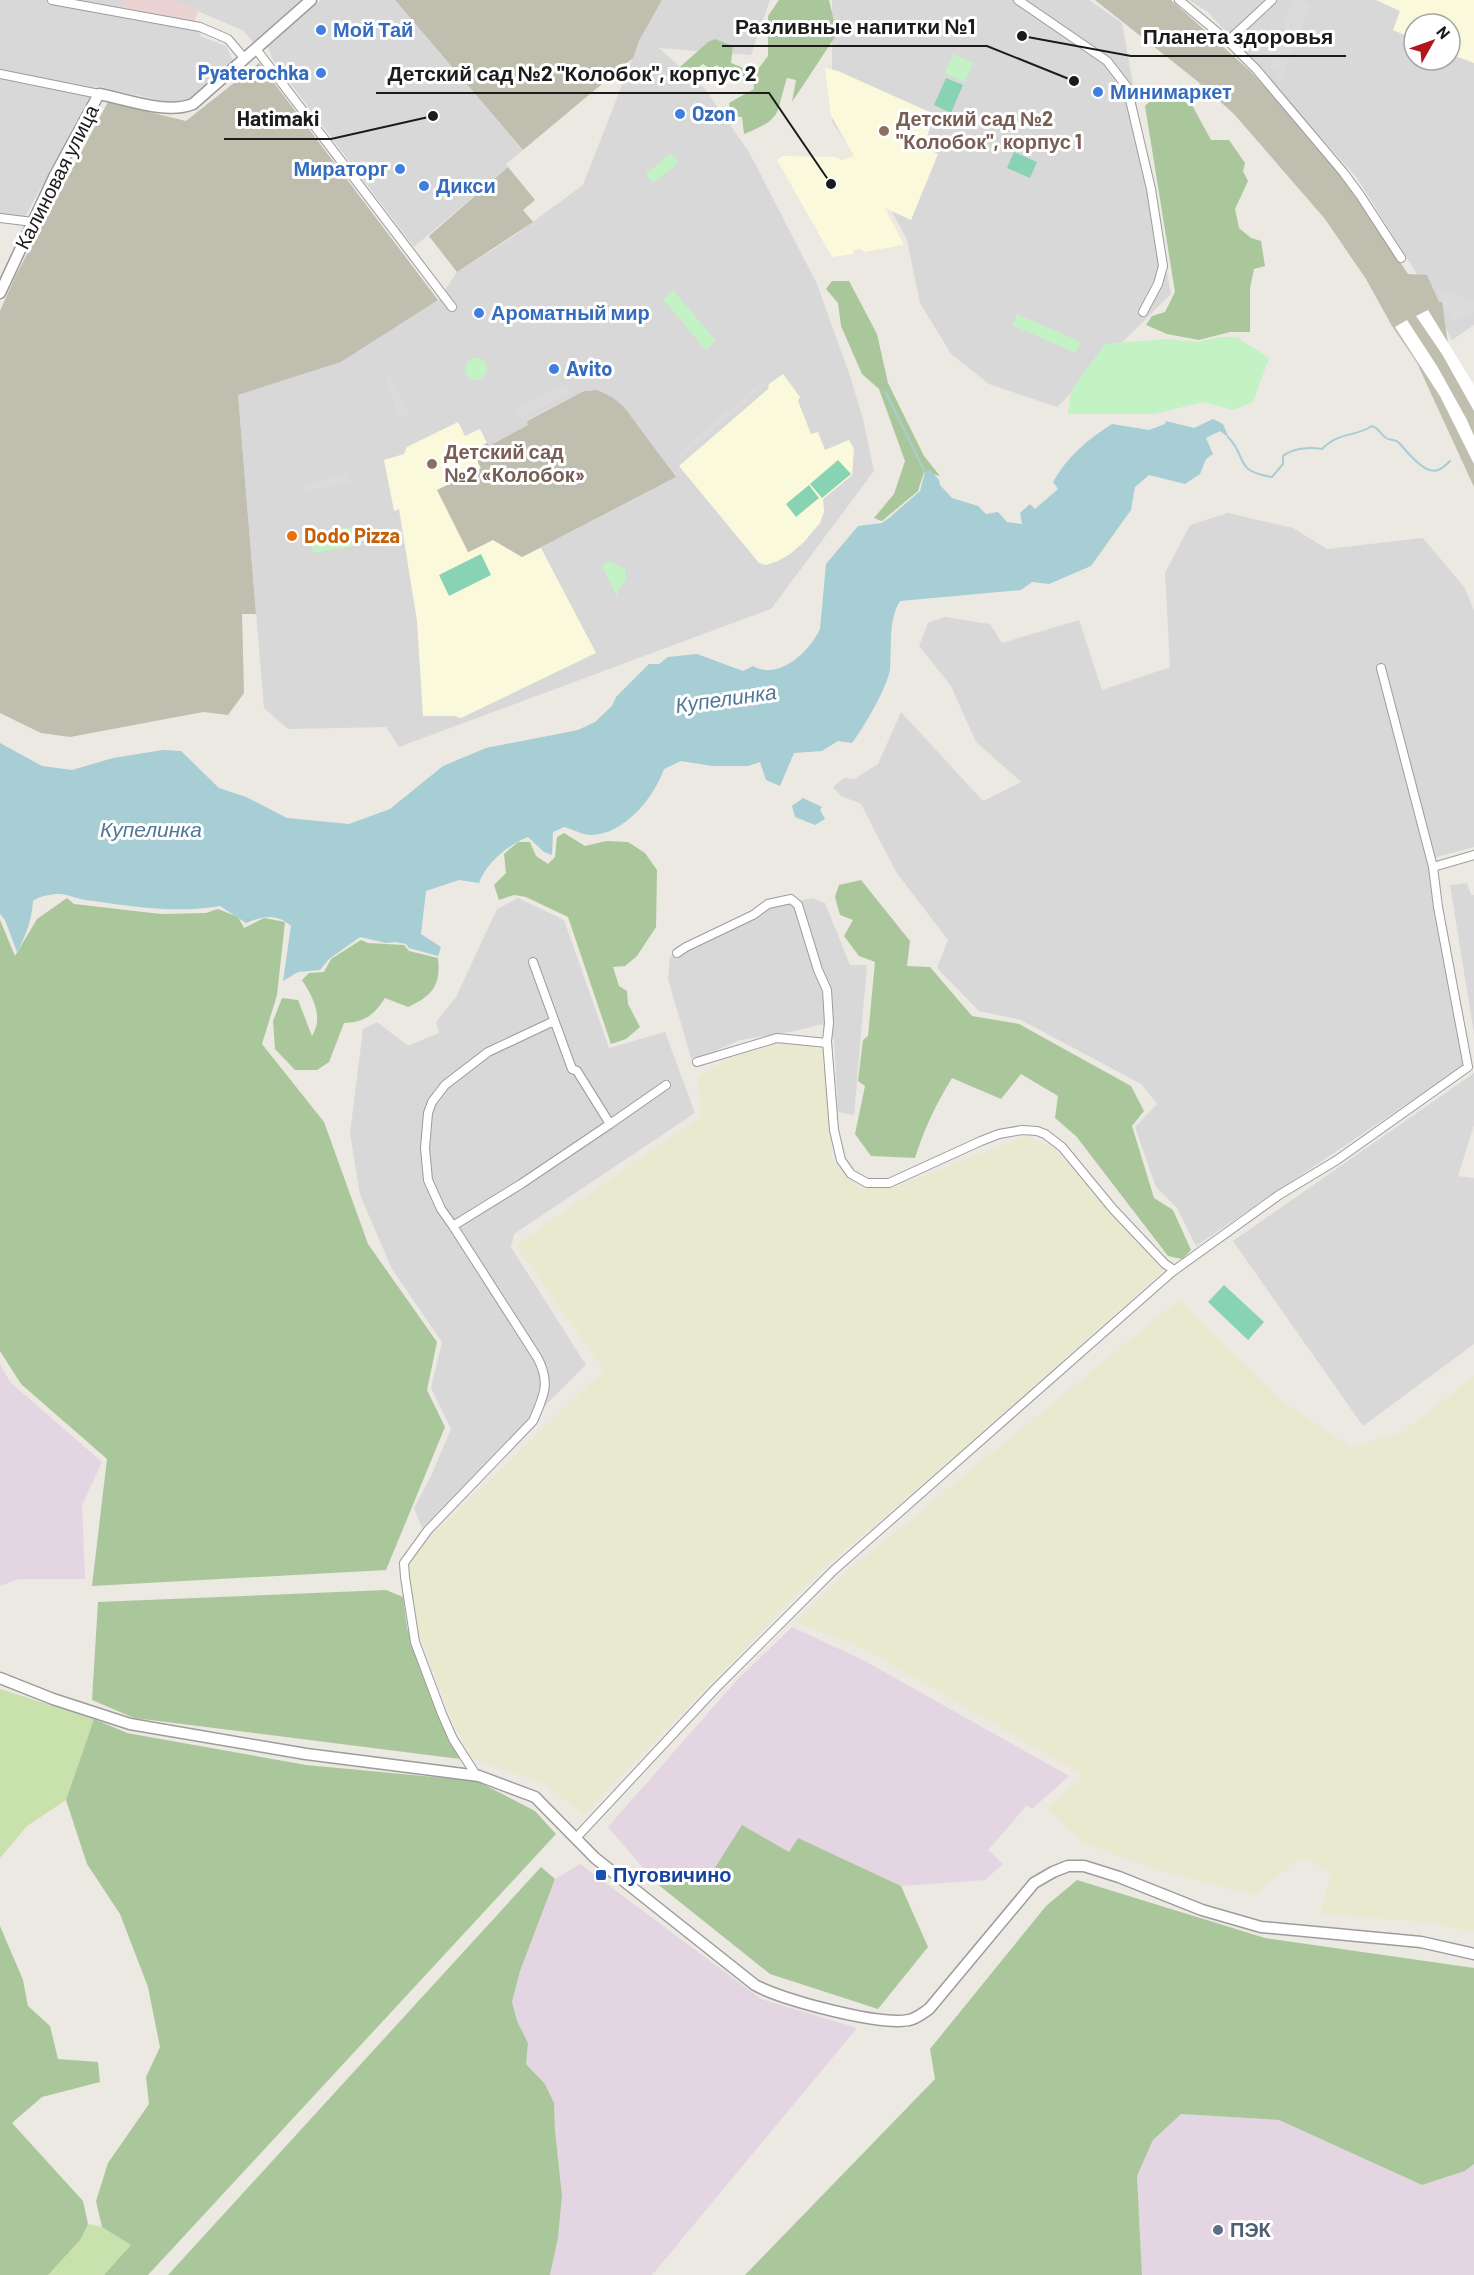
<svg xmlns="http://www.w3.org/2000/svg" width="1474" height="2275" viewBox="0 0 1474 2275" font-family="Barlow,sans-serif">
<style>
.residential{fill:#d9d8d9;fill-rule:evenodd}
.commercial{fill:#ebd3d3}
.industrial{fill:#e4d5e2}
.education{fill:#fbf9dc}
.construction{fill:#bfbeaf}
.farmland{fill:#e8e9cf}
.grass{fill:#c9e1ad}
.forest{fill:#aac79b}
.park{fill:#c3f2c5}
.pitch{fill:#88d3b3}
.parking{fill:#dbdbdb}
.water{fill:#a7cdd5}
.pier{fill:#fff}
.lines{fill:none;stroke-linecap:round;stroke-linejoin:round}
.stream{stroke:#a7cdd5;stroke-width:2}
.minor-casing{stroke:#9c9c9c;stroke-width:10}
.tertiary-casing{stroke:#9c9c9c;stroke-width:13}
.minor{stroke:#fff;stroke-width:8}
.tertiary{stroke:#fff;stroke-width:10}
.shop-dot{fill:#3f7fe0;stroke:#fff;stroke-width:2}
.education-dot{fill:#8d6e63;stroke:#fff;stroke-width:2}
.food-dot{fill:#e8710a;stroke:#fff;stroke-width:2}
.transit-dot{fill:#1a4fb4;stroke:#fff;stroke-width:2}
.service-dot{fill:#5c6f8a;stroke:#fff;stroke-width:2}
.labels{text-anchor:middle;stroke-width:6;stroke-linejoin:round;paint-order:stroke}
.shop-label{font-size:20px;font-weight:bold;fill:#366cbe;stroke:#fff;text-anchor:start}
.education-label{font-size:20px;font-weight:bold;fill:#785e54;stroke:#fff;text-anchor:start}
.street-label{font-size:20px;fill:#1b1b1b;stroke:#fff}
.food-label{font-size:20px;font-weight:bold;fill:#c56008;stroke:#fff;text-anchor:start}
.transit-label{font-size:20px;font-weight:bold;fill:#164399;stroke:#fff;text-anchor:start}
.service-label{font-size:20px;font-weight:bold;fill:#4e5e75;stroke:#fff;text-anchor:start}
.water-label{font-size:21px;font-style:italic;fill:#517898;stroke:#fff}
.leader{fill:none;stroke:#1b1b1b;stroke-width:2}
.callout-dot{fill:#1b1b1b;stroke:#fff;stroke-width:2}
.callout-label{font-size:21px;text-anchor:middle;font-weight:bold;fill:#1b1b1b;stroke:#fff;stroke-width:6;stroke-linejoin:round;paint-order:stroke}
</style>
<rect width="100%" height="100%" fill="#ece8e2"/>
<path class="residential" d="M0 0H123L119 17 202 31 200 36 226 46 234 62 190 100 176 104 96 86 25 217 0 213Z
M172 0H302L253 43 244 31Z
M321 0H395L523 150 506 164 508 167 414 247 272 59 268 46Z
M662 0H770L751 55 659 48 705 89 749 152 817 284 850 376 863 419 874 471 771 609 399 747 386 727 288 729 264 708 238 395 341 362 438 300 457 272 511 238 583 185 639 41ZM597 390 676 477 522 557 487 444 489 446 529 425 527 420 584 391Z
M832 0H1089L1122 23 1171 294 1057 407 989 384 951 354 920 303 907 240 885 198 832 122Z
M1189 0H1474V325L1452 340 1423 284 1357 178 1208 12ZM1414 24H1450V60H1414Z
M1228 513 1293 528 1327 549 1423 538 1464 587 1474 610V847L1429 859 1463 1066 1196 1246 1177 1208 1156 1187 1135 1127 1157 1104 1141 1084 1021 1020 979 1011 937 968 948 940 896 872 861 804 841 796 833 787 844 778 854 779 878 764 901 712 983 801 1021 782 976 742 951 686 919 646 928 623 945 617 990 624 1002 643 1079 620 1102 690 1170 667 1165 573 1190 525Z
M1467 883 1471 895H1474V1034L1450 885Z
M518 898 564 920 609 1048 665 1032 695 1113 514 1234 511 1247 586 1365 422 1528 414 1508 431 1476 451 1429 431 1388 442 1342 392 1269 360 1195 350 1133 363 1029 377 1022 408 1046 439 1033 436 1022 456 997 497 909Z
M812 898 825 903 850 965H867L854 1115 838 1112 834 1040 822 1024 795 1031 740 1040 692 1061 668 979 670 957 763 909Z
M1474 1073V1125L1458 1176 1474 1178V1344L1363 1426 1233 1241Z"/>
<path class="commercial" d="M123 0H172L198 11 194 23 120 10Z"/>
<path class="industrial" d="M0 1364 10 1382 102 1462 82 1505 85 1579H18L0 1586Z
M792 1627 863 1660 1069 1776 1032 1809 1027 1805 988 1850 1003 1864 985 1880 901 1886 798 1839 789 1852 656 1883 608 1827 737 1680Z
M580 1864 761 1999 857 2028 652 2275H550L558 2238 562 2196 555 2130 554 2103 545 2084 526 2064 528 2043 517 2021 512 2002 520 1971 555 1879Z
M1180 2114 1279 2120 1422 2185 1465 2171 1474 2164V2275H1142L1137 2176 1153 2140Z"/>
<path class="education" d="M1376 0H1474V63L1450 54V24H1414V39L1393 30 1400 11Z
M825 68 838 71 934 114 924 147 938 154 911 220 885 208 904 245 864 252 861 249 854 250 853 254 832 257 777 160 782 156 836 157 842 160 854 156 831 116Z
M783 374 800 397 798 401 811 434 818 432 825 450 849 440 854 449 852 475 823 499 824 512 820 523 804 542 790 554 778 561 766 565 759 563 679 466 768 389 769 384Z
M458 422 465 436 480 429 487 443 472 451 481 468 469 552 493 540 522 557 541 548 596 653 461 718 455 716H423L417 621 399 509 394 511 384 460 404 454 407 447Z"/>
<path class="construction" d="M395 0H662L639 41 633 58 523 150Z
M1095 0H1171L1249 70 1292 116 1349 185 1408 274 1427 275 1439 302H1442L1448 344 1474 392V487L1417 363 1392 326 1366 279 1325 219 1234 114 1196 80Z
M259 63 438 300 341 362 238 395 256 614H242L244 693 228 715 203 712 70 737 41 733 0 713V311L16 275 108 102 186 121Z
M508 167 535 200 523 210 533 222 457 272 429 236Z
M597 390 612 397 624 407 676 477 522 557 493 540 468 552 437 490 481 468 472 451 487 443 489 446 528 425 527 421 584 391Z"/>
<path class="farmland" d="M784 1041 823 1050 832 1160 859 1187 893 1188 1025 1136 1053 1147 1163 1271 932 1476 822 1569 583 1814 547 1785 473 1758 453 1723 413 1618 404 1563 604 1370 516 1245 701 1116 698 1076 729 1059Z
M1179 1300 1285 1403 1351 1448 1405 1431 1474 1376V1932L1426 1922 1320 1914 1332 1873 1301 1857 1254 1895 1158 1870 1083 1843 1047 1809 1085 1776 869 1651 796 1622 842 1576Z"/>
<path class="grass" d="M0 1689 94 1719 66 1800 27 1826 0 1858Z
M88 2224 102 2227 132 2245 104 2275H48L81 2239Z"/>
<path class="forest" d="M779 0H829L837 34 792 102 796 80 787 78C775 115 784 118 744 134L742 117 731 116 729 103 754 89 753 76 768 56V16Z
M715 39 733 46 731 63 746 69 744 81 730 80 717 65 710 69 703 64 686 76 672 74 708 42Z
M1159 92 1192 105 1211 140H1229L1245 163 1243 171 1248 181 1235 209 1239 228 1251 238 1261 241 1265 266 1254 269 1250 288V332H1230L1199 340 1167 334 1146 325 1152 316 1165 312 1175 292 1145 106Z
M832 281H849L877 334 888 383 924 456 940 476 924 472 918 491 882 521 874 518 894 494 905 461 879 389 862 374 841 326 838 303 826 289Z
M564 833 585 846 606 841 628 842 645 853 657 870 656 927 637 956 625 966 613 967 619 986 627 991 628 1004 640 1027 626 1039 611 1044 568 917 526 897 514 895 499 900 494 885 506 873 504 854 518 842H530L536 856 548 864 555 857 557 837Z
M861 880 910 941 907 966 930 967 972 1016 1019 1024 1131 1086 1144 1111 1132 1126 1154 1198 1173 1210 1191 1250 1182 1259 1168 1256 1076 1136 1055 1118 1058 1096 1021 1074 1001 1099 952 1078C936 1104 924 1129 915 1158L871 1156 855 1134 865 1086 858 1081 863 1040 868 1036 875 962 859 956 844 936 853 920 840 915 835 897 839 885Z
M67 898 74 904 161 914 206 913 218 909 238 917 244 928 264 918 285 922 277 995 262 1044 324 1122 368 1244 437 1342 427 1390 445 1427 386 1570 92 1586 107 1459 21 1384 0 1351V920L15 956 37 919Z
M361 940 368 943 404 945 409 951 438 958C441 986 432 996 408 1007L385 998C374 1015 365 1022 344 1023L329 1062 317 1070H295L275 1049 273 1021 282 998 298 1000 312 1036C324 1017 313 997 302 980L309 973 324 972 331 959Z
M386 1590 403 1597 407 1628 460 1759 134 1718 92 1700 98 1602Z
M94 1719 127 1733 306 1765 477 1781 535 1811 556 1834 148 2275H104L131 2245 102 2227 96 2201 108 2163 149 2104 146 2077 160 2047 148 1987 120 1914 87 1864 66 1800Z
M742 1825 789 1852 798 1838 901 1886 928 1947 878 2009 770 1974 656 1883 713 1871Z
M541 1867 555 1879 520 1971 512 2002 517 2021 528 2043 526 2064 545 2084 554 2103 555 2130 562 2196 558 2238 550 2275H168Z
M1077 1880 1265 1938 1474 1968V2164L1465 2171 1422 2185 1279 2120 1181 2114 1153 2140 1137 2176 1142 2275H745L935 2079 930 2049 1046 1906Z
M0 1926 23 1980 28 2006 50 2026 58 2059 98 2062 100 2082 42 2097 12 2123 83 2201 88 2224 81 2239 48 2275H0Z"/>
<path class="park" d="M953 54 973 63 965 82 945 73Z
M671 153 679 162 653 183 646 174Z
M673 290 716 341 706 350 663 299Z
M1017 314 1081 342 1076 353 1012 325Z
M1219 337H1237L1269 358 1253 402 1234 410 1203 402 1154 414H1068L1071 391 1105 344 1167 339 1198 342Z
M465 369a11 11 0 1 1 22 0a11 11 0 1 1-22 0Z
M359 526 362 545 313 553 310 534Z
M610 561 625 569 626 580 618 590 617 597 602 566Z"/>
<path class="pitch" d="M946 78 963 85 951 113 934 105Z
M1014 152 1037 162 1030 178 1007 168Z
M838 460 851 474 822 498 810 484Z
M809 485 819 498 796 517 786 504Z
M481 554 491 575 449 596 439 575Z
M1224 1285 1264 1322 1248 1340 1208 1302Z"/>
<path class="parking" d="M1293 0 1311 3 1280 83 1276 79 1279 71 1270 68 1275 55 1280 57 1282 54 1276 51 1287 23 1283 21Z
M1436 289 1474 300V311L1452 322Z
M390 374 412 420 398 415 385 376Z
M762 381 766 385 679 459 676 455Z
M566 384 570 393 521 418 516 409Z
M348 472 351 483 305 491 306 485Z"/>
<path class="water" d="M1213 419 1223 424 1229 438 1220 431 1206 438 1213 454 1206 459 1200 474 1185 484 1149 475 1135 487 1131 510 1091 566 1049 584 1032 582 1021 590 900 601C888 620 892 646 890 669 888 686 863 729 852 743L838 741 822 751 794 753 780 786 766 780 760 762 748 766H712L681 761 664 769C654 798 623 835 591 835 583 835 572 829 564 827L553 832 552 855 544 852 528 837C508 845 487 862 479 883L459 880 426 891 421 934 441 947 438 956 409 948 406 944 395 942 386 943 360 937 329 959 320 970 298 972 283 981 291 926C276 913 263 916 246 923L220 906C176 914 129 906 86 900 77 899 68 894 59 894 50 894 40 896 33 901 32 919 26 936 17 952L5 920 0 914V743L42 766 72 770 113 758 163 750 181 751 219 788 246 797 287 818 349 824 390 809 443 766 486 748 578 730 595 722 612 706 616 697 649 664H659L668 657 697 654 743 671 753 666C779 681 809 652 820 629L826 564 858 526 882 523 889 518 920 491 925 472 930 470 939 480 940 485 952 498 978 506 986 514 998 512 1007 522 1022 524 1020 513 1030 504 1035 509 1058 489 1053 482C1067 457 1088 439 1112 424L1149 430 1165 424 1166 421 1194 428Z
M803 798 822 807 820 810 825 819 815 825 795 817 792 806Z"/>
<path class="pier" d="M1428 310 1474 385V411L1442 354 1416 316Z
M1407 320 1437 366 1467 420 1474 436V464L1440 396 1395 327Z"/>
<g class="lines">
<path class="stream" d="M885 391 925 472
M1228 437C1249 459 1233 471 1272 477L1283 464V456C1293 448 1309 447 1322 449 1340 431 1353 438 1372 426 1379 428 1380 434 1386 438 1391 441 1396 439 1399 443 1407 451 1424 475 1438 470 1442 469 1447 464 1450 461"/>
<defs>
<path id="minor" d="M52 0 200 27 228 39 245 59
M1018 0 1107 61 1127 87 1151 189 1163 266 1158 284 1143 312
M1179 0 1228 41 1272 0
M1228 41 1256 69 1343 172 1360 195 1401 258
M256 49 452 307
M0 74 99 94
M0 218 33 222
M1433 867 1474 855
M677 953 686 947 753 915 768 904 791 899 798 905 818 970 827 990 829 1023 827 1041 834 1130 841 1160 851 1174 867 1183H889L981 1141 999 1134 1022 1130 1037 1131 1045 1134 1062 1147 1113 1209 1165 1264 1174 1270
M533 962 572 1069 577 1071 610 1124 666 1085
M697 1062 777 1038 827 1043
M453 1226 441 1209 428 1180 425 1148 428 1113 432 1102 445 1085 488 1052 554 1021
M476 1775 453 1739 442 1714 415 1642 405 1577 404 1563 428 1530 533 1421C544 1396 551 1382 537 1357L453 1226 521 1184 610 1124
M576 1838 715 1689 834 1570 1172 1272 1279 1195 1337 1160 1468 1067 1438 907 1433 867 1381 668"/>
<path id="tertiary" d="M0 293 54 177 99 94C127 99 166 115 193 104L311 0
M0 1678 53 1699 130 1724 306 1754 479 1776 535 1797 595 1858 755 1985C782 2000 880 2026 909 2020 916 2019 923 2013 929 2009L1034 1883 1053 1872 1068 1866H1084L1119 1877 1202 1910 1261 1927 1421 1942 1474 1954"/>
</defs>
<use href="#minor" class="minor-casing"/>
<use href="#tertiary" class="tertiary-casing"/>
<use href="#minor" class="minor"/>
<use href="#tertiary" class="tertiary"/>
</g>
<g class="shop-dot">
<circle cx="321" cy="30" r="6"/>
<circle cx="321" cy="73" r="6"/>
<circle cx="1098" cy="92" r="6"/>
<circle cx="680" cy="114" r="6"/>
<circle cx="400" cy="169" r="6"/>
<circle cx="424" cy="186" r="6"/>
<circle cx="479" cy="313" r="6"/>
<circle cx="554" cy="369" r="6"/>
</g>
<g class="education-dot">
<circle cx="884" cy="131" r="6"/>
<circle cx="432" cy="464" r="6"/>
</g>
<circle class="food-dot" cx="292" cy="536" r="6"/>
<rect class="transit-dot" x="595" y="1869" width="12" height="12" rx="3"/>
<circle class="service-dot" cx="1218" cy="2230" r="6"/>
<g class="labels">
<g class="shop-label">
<text x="333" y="37">Мой Тай</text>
<text x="309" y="80" text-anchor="end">Pyaterochka</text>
<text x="1110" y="99">Минимаркет</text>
<text x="692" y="121">Ozon</text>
<text x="388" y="176" text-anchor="end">Мираторг</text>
<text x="436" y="193">Дикси</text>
<text x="491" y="320">Ароматный мир</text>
<text x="566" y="376">Avito</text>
</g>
<g class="education-label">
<text x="896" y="126">Детский сад №2<tspan x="896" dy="23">"Колобок", корпус 1</tspan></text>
<text x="444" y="459">Детский сад<tspan x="444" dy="23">№2 «Колобок»</tspan></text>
</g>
<g class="street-label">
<text transform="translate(57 177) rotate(-63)" y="7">Калиновая улица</text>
</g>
<g class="food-label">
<text x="304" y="543">Dodo Pizza</text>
</g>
<g class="transit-label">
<text x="613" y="1882">Пуговичино</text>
</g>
<g class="service-label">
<text x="1230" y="2237">ПЭК</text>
</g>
<g class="water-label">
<text transform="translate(726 699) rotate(-8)" y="7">Купелинка</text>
<text x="151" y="837">Купелинка</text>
</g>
</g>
<path class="leader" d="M1074 81L987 46H722M1022 36L1131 56H1346M831 184L769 93H376M433 116L331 139H224"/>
<g class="callout-dot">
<circle cx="1074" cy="81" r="6"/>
<circle cx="1022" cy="36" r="6"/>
<circle cx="831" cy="184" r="6"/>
<circle cx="433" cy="116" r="6"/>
</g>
<g class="callout-label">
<text x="855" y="34">Разливные напитки №1</text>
<text x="1238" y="44">Планета здоровья</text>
<text x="572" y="81">Детский сад №2 "Колобок", корпус 2</text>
<text x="278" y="126">Hatimaki</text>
</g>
<g transform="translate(1432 42) rotate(50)"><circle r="28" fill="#ffffff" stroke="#a4a4a4" stroke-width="1.5"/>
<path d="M0-4.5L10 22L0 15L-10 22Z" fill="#b1161d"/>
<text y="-9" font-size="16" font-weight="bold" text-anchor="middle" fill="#1b1b1b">N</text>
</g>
</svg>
